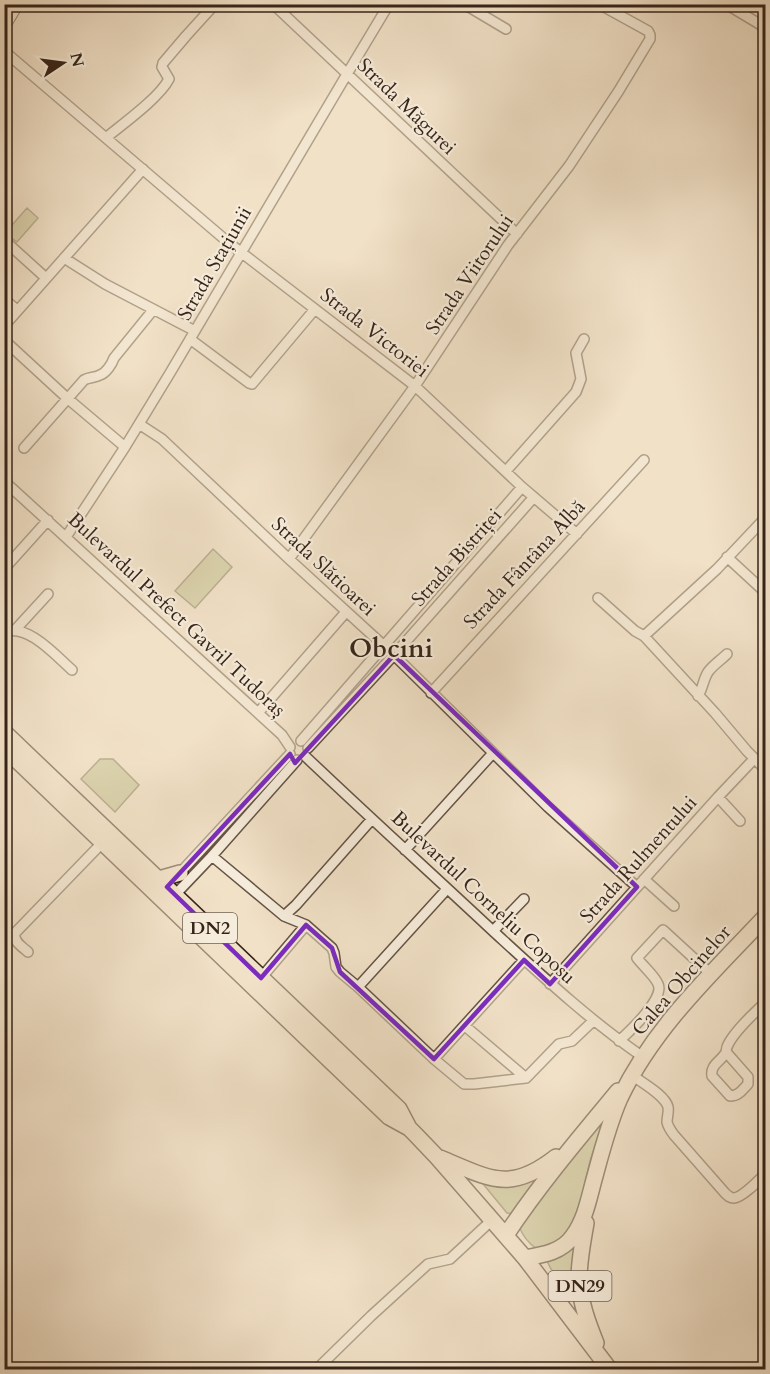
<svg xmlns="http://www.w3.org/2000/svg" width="770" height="1374" viewBox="0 0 770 1374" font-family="Cardo,serif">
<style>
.green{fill:#c2c191;stroke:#7c7255;stroke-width:1.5}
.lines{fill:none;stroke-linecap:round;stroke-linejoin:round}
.street-casing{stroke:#655344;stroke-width:12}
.secondary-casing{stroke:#362419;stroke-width:16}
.primary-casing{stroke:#362419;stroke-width:18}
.street{stroke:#f6ecdb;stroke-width:9}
.secondary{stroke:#f6ecdb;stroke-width:14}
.primary{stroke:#f1e1c7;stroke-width:15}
.marked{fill:none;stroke:#7b2cbf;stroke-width:4.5;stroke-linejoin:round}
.labels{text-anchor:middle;stroke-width:4.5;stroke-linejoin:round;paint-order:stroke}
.shield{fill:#f6ecdb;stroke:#706053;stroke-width:1.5}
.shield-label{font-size:18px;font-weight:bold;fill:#362419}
.street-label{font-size:20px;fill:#362419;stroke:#f6ecdb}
.district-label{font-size:26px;font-weight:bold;fill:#362419;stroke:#f6ecdb}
</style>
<rect width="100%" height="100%" fill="#f1e1c7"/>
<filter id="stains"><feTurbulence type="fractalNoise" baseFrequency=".00333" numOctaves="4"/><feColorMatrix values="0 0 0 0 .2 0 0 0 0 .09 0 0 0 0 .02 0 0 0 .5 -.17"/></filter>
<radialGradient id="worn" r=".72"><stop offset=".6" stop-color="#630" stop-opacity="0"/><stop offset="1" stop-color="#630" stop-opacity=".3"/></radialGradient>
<path class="green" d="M27 208 38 218 17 242 5 233Z
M213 549 232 567 195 608 175 591Z
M100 759H113L139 785 115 812 81 779Z
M606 1111 590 1161 580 1205 570 1234 560 1244 537 1249C528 1243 523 1237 519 1226Z
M554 1162 513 1214 507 1213 479 1179Z
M577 1242 576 1293 570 1294 551 1269 547 1261Z"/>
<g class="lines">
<defs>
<path id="street" d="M273 4 517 234
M464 4 506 29
M726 4 766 28
M4 51 229 243 415 386 522 487 577 534
M107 137C124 123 159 98 169 79L162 67 163 63 186 36 215 4
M4 240 46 278
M64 258 105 284 195 331
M4 299 17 310
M4 326 143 169
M190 339 249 383 252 384 315 309
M4 340 67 398 125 447
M139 424 162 439 289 559 394 655 548 807 637 887
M24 448 84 380C89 377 95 378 100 375 106 373 112 364 114 358L153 310
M506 471 576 392 581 379 576 353 584 339
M4 481 282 735 290 747
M66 537 125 447 170 373 347 74 389 4
M727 557 766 593
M289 559 415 386 508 245 569 166 618 92 650 39V35L648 31 599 4
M4 569 48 520
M598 598 635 631 644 636 715 713 747 751 766 770
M15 630 48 594
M4 632C28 623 56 656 72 670
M644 636 717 569 766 517
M431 693 644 460
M698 696C703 688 703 680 708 672 713 665 721 660 727 654
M258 713 346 612
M301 741 522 487
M308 748 394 655 534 497
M306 757C368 816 431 873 493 931 541 975 589 1020 643 1057
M718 797 740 821
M405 850 493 753
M212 856 284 916 306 925 332 948 334 953 336 967 340 972 358 987 434 1059 464 1084H474L526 1078 559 1044 572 1041 593 1021
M178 875 290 754
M644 879 674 906
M172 898 212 856 297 760
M284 916 296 905 372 819
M493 931 524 899
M28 952C23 947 13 942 15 933L103 842
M261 978 306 925
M550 984 718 797 754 759
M358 987 447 889
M465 1026 526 1078
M619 1041C630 1031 665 998 658 984 655 976 642 965 637 958L663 930 711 974
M726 1052 748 1077V1084C742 1090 739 1096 730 1096L712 1076C710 1064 722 1061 726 1052 727 1050 726 1048 727 1047 732 1034 755 1012 766 1002
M434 1059 524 960
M632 1075C642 1083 665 1095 668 1107 669 1112 667 1117 667 1122 668 1127 671 1131 674 1135L725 1193C728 1196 730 1198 734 1198 743 1197 759 1180 766 1173
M316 1370 371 1316 428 1264 450 1259 492 1220"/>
<path id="secondary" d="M4 24 16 4"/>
<path id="primary" d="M4 732 399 1109 409 1128
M4 748 389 1117 409 1128 414 1133 437 1157 492 1220 525 1258 610 1370
M159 879 180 873
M440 1158C489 1178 509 1194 556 1157
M586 1223C583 1241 579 1260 579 1279 580 1302 588 1323 596 1343
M506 1235C540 1184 579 1138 618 1091
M525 1258C543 1255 562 1252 573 1236 586 1218 589 1197 595 1176 602 1150 609 1123 620 1098 654 1027 713 972 766 916"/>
</defs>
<use href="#street" class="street-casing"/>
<use href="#secondary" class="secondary-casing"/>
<use href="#primary" class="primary-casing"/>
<use href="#street" class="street"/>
<use href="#secondary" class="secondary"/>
<use href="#primary" class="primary"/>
</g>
<path d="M0 0H770V1374H0ZM394 655 637 887 550 984 524 960 434 1059 340 972 332 948 306 925 261 978 167 887 290 754 295 763Z" fill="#f1e1c7" fill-opacity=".55" fill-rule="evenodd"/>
<path class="marked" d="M394 655 637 887 550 984 524 960 434 1059 340 972 332 948 306 925 261 978 167 887 290 754 295 763Z"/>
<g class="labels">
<g class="shield">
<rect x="183" y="913" width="54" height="30" rx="4.5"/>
<rect x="548.5" y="1271" width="63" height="30" rx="4.5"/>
</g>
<g class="shield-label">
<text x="210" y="934">DN2</text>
<text x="580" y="1292">DN29</text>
</g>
<g class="street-label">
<text transform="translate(407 106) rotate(44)" y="7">Strada Măgurei</text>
<text transform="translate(214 263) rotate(-60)" y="7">Strada Stațiunii</text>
<text transform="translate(469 274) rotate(-56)" y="7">Strada Viitorului</text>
<text transform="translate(375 332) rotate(38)" y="7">Strada Victoriei</text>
<text transform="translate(456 557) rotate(-48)" y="7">Strada Bistriței</text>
<text transform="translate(524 564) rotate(-47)" y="7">Strada Fântâna Albă</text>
<text transform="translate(324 566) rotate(43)" y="7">Strada Slătioarei</text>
<text transform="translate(177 614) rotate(43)" y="7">Bulevardul Prefect Gavril Tudoraș</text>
<text transform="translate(638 859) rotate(-48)" y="7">Strada Rulmentului</text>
<text transform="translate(484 897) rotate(43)" y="7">Bulevardul Corneliu Coposu</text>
<text transform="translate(681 980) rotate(-49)" y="7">Calea Obcinelor</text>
</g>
<g class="district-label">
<text x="391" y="657">Obcini</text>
</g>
</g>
<rect width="770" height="1374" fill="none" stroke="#f1e1c7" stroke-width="24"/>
<rect x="6" y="6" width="758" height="1362" fill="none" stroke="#362419" stroke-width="3"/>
<rect x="12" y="12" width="746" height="1350" fill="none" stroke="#362419" stroke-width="1.5"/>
<g transform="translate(63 63) rotate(77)" stroke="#f6ecdb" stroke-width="4.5" paint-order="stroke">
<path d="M0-4.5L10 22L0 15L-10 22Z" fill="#362419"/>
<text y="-9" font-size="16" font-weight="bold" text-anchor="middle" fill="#362419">N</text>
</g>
<rect width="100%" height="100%" filter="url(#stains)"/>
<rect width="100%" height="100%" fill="url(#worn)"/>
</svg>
